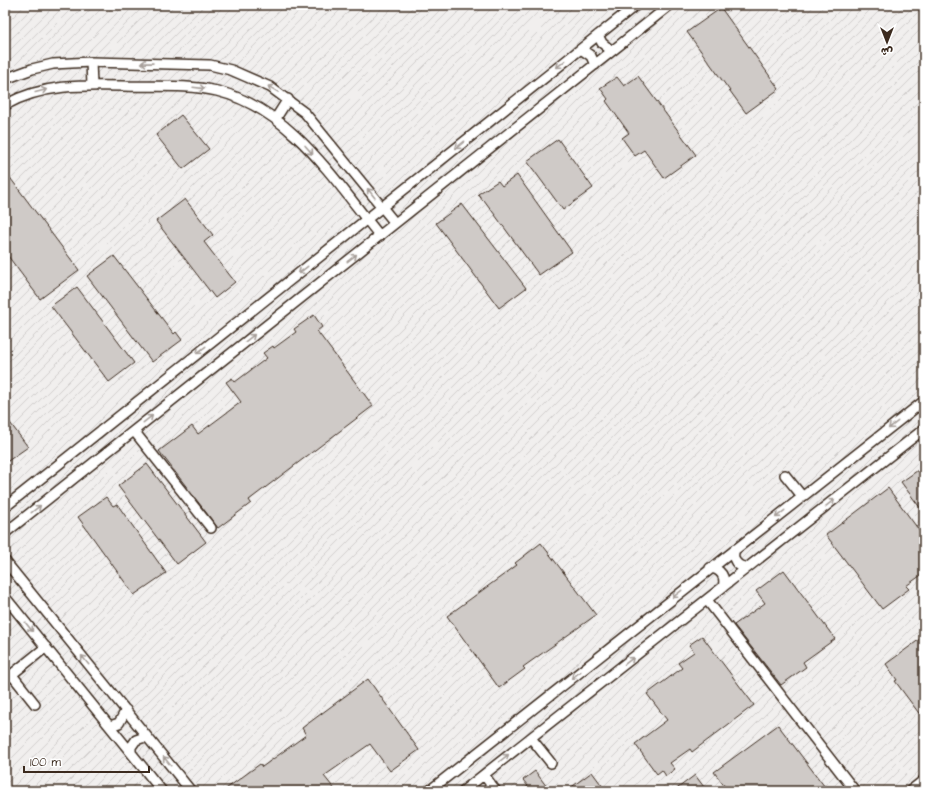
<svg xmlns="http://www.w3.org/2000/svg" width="929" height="796" viewBox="0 0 929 796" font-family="'Architects Daughter','Playpen Sans Arabic',sans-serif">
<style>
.industrial{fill:url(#industrial-furrows)}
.building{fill:#cfcac7;stroke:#3b2a1e}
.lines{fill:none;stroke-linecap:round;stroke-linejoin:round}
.minor-casing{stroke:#3b2a1e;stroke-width:12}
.minor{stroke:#fff;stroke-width:9}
.oneway{stroke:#a79f9a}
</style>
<defs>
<pattern id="industrial-furrows" width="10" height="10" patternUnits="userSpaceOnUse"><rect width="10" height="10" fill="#f1efee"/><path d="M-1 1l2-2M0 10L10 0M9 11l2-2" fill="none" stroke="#d0cdcc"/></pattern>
</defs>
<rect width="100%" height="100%" fill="#fff"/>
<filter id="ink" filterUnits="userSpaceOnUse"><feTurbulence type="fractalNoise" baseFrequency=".025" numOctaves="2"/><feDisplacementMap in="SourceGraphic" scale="8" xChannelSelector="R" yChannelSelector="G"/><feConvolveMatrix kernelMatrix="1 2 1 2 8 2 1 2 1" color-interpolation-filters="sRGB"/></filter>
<g filter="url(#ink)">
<path class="industrial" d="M5 5H924V791H5Z"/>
<path class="building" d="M721 8 779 89 746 113 687 32Z
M638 76 696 155 664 178 644 150 635 156 622 138 629 133 606 101 608 99 600 88 617 77 624 86Z
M181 115 209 149 183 169 156 135Z
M558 139 593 188 563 210 527 161Z
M5 171 79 270 40 299 5 252Z
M517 175 572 252 539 275 484 200 483 201 478 194 498 181 502 186Z
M185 199 213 235 204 242 235 282 215 298 156 221Z
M462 204 526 288 499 308 436 223Z
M114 256 174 334 176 332 182 340 152 362 87 276Z
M77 287 134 363 109 382 51 306Z
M314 315 322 327 317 331 373 406 249 500 251 503 218 528 159 451 192 426 198 434 241 402 226 382 232 378 235 382 267 358 263 353 273 346 274 348 296 332 294 329Z
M5 416 28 447 5 463Z
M147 464 206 542 177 564 118 486Z
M924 466V513L901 482Z
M888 488 924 537V573L906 586 909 589 882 609 826 535Z
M106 497 113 506 117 504 166 573 134 595 78 517Z
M541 543 596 615 523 667 525 669 499 688 447 616 517 565 515 563Z
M784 570 835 639 803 662 806 667 781 685 734 625 765 603 756 591Z
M702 636 754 705 692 752 690 749 670 763 675 769 666 776 662 770 657 774 635 744 667 720 647 694 682 668 678 663 694 652 689 645Z
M924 636V720L895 681 897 680 886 664Z
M368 679 419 750 390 771 370 744 324 776 336 791H223L260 764 262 767 306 735 302 728Z
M778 725 828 791H728L714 772Z
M535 771 550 791H521L528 786 523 780Z
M592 772 606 791H566Z
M695 775 707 791H674Z"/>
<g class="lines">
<defs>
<path id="minor" d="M598 35 602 43 612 51
M581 49 591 56 595 65
M91 62 92 85
M5 79 32 69 53 64 91 62 210 65 231 70 270 87 305 113 395 223
M5 105C42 84 83 85 123 86 154 87 187 84 217 91 291 109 334 180 380 236
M276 118 288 99
M134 431 211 528
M785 475 802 496
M5 507 636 5
M5 533 670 5
M735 549C731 559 737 568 748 567
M5 561 191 791
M710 568C721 569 726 577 723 587
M5 597 162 791
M707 600 855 791
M12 675 35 704
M5 680 46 647
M110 726 119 723 126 710
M531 738 551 763
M131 752V747L136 740 145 737 149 739
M484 775 496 791
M429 791 924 401
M463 791 924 429
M910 791 924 780"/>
</defs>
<use href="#minor" class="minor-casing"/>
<use href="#minor" class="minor"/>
</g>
<defs><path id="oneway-shaft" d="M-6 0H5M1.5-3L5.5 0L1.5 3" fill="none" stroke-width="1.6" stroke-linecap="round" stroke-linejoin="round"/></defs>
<g class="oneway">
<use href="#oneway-shaft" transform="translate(147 63) rotate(-179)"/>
<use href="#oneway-shaft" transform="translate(561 64) rotate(141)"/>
<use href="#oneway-shaft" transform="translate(199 88) rotate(7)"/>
<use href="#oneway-shaft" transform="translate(273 89) rotate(-149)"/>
<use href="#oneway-shaft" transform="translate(41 91) rotate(-15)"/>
<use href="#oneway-shaft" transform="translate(460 145) rotate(141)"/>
<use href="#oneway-shaft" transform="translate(309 150) rotate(49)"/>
<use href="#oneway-shaft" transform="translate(371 193) rotate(-129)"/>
<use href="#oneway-shaft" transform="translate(352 258) rotate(-38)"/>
<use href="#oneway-shaft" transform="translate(303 270) rotate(142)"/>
<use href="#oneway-shaft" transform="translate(250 338) rotate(-38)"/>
<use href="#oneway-shaft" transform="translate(201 350) rotate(142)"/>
<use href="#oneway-shaft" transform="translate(148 419) rotate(-38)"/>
<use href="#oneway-shaft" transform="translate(893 425) rotate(142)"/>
<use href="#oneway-shaft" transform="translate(830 503) rotate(-38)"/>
<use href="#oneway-shaft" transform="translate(36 509) rotate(-38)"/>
<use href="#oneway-shaft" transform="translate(780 514) rotate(142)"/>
<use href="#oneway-shaft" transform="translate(677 594) rotate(142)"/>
<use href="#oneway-shaft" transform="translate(29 627) rotate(51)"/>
<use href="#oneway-shaft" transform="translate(85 660) rotate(-129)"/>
<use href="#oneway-shaft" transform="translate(629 661) rotate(-38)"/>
<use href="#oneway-shaft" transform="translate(576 675) rotate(142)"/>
<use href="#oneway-shaft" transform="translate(504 758) rotate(-38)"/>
<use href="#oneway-shaft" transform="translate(167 761) rotate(-129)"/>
</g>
</g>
<rect width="929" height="796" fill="none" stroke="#fff" stroke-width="20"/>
<rect x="10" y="10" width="909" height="776" fill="none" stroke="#3b2a1e" stroke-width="1.5" filter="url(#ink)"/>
<g transform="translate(887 42) rotate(180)" stroke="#ffffff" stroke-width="3" paint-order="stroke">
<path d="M0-3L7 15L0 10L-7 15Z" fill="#3b2a1e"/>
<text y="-6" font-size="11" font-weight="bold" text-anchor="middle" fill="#3b2a1e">ش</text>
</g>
<path d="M24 766v6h125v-6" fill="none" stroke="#3b2a1e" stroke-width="2"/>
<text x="30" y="766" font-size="12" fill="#3b2a1e" stroke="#ffffff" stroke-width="3" paint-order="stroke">100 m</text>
</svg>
